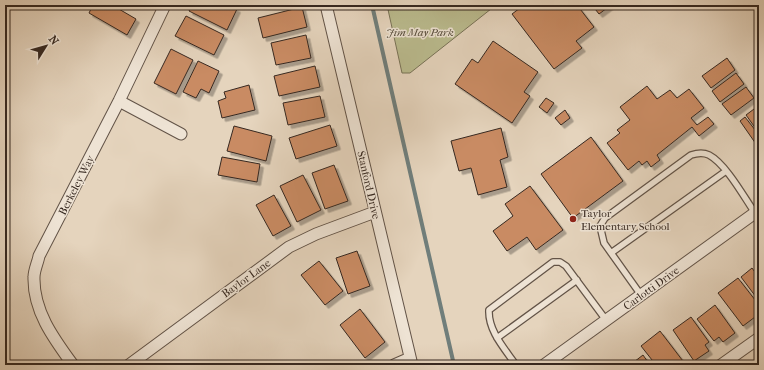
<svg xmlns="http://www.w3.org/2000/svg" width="764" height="370" viewBox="0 0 764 370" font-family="'IM FELL French Canon',serif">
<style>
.green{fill:#babb8e;stroke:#787257}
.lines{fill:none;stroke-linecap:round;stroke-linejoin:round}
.stream{stroke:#707e7b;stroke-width:4}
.building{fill:#c98b63;stroke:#362820;filter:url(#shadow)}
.service-casing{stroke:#625347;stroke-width:8}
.minor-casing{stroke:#625347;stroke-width:13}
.service{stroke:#eee3d4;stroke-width:5.5}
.minor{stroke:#eee3d4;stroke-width:11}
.poi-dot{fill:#8f2418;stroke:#eee3d4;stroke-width:1.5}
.labels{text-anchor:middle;stroke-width:3;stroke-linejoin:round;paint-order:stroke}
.park-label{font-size:11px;font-style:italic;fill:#574d3c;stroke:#eee3d4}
.street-label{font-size:11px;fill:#362820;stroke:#eee3d4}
.poi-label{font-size:11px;fill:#362820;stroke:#eee3d4;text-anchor:start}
</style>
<defs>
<filter id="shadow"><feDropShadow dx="3.5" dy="3.5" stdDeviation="0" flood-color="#0004"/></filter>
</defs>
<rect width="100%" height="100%" fill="#e5d4bd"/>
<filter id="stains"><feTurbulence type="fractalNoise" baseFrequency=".005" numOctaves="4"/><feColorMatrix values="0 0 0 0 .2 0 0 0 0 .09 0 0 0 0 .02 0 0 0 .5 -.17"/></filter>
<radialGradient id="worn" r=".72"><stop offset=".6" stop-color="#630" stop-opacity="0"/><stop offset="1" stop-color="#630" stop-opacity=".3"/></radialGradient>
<path class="green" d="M387 5H496L410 73H402Z"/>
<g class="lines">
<path class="stream" d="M372 5 454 365"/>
</g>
<path class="building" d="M93 5H112L136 19 127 35 89 13Z
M192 5H229L237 9 227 30 189 11Z
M524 5H577L594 27 576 41 582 48 554 69 512 14Z
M592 5H611L599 14Z
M302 7 307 27 263 38 258 18Z
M186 16 224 35 214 55 175 36Z
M306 35 311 58 276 65 271 43Z
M493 41 538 72 524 92 530 96 512 123 455 84 472 59 478 63Z
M171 49 193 60 176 94 154 83Z
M727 58 735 70 711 88 702 76Z
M198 61 219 71 209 93 201 89 196 98 183 92Z
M315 66 320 87 279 96 274 76Z
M736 73 744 84 720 102 712 91Z
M249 85 255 110 222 118 218 101 226 98 224 92Z
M647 86 657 99 670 90 677 98 689 89 704 108 691 118 697 125 708 117 714 124 699 136 692 127 657 155 660 160 651 167 647 161 642 165 639 161 628 170 607 143 620 133 617 130 630 120 620 107Z
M746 87 754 98 731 115 722 104Z
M320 96 325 117 288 125 283 103Z
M546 98 554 103 547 113 539 107Z
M758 106 759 107V133L746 115Z
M565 110 570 118 561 125 555 118Z
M745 117 759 135V142L756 144 740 121Z
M330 125 337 146 296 159 289 138Z
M234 126 272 136 266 161 227 151Z
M501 128 508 157 500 160 507 187 478 195 471 168 459 171 451 141Z
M591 137 623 181 573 218 541 174Z
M222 157 260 164 257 182 218 175Z
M334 165 348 201 325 209 312 173Z
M303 175 321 210 297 222 280 186Z
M530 186 563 230 536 250 527 237 507 251 493 231 513 216 505 204Z
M274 195 291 226 273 236 256 205Z
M357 251 370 286 348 294 336 258Z
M319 261 343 291 325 305 301 275Z
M752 268 757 275 759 273V301L741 277Z
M738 278 759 305V314L743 326 718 293Z
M715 305 735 333 723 342 719 337 714 341 697 319Z
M360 309 385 342 365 358 340 325Z
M691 317 709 342 705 345 709 351 694 361 673 330Z
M660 331 686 365H656L641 346Z
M643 355 650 365H630Z"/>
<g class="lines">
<defs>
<path id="service" d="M611 253 726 171
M641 295 604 243 600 226 605 218 691 155C697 153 703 152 709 155 726 164 744 197 755 213
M497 338 577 280
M516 365C505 349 488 331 489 310L553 262H560L566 266 606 320"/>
<path id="minor" d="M326 5 412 365
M119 101 181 134
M73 365C54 339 33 311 34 277 34 270 38 262 39 256L119 101 165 5
M129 365 289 247 316 234 375 212
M394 365 410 358
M544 365 759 210
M721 365 759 338"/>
</defs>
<use href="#service" class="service-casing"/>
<use href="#minor" class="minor-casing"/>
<use href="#service" class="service"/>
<use href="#minor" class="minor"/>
</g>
<circle class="poi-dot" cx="573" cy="219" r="4"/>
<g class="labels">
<g class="park-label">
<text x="420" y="36">Jim May Park</text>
</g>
<g class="street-label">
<text transform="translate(76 185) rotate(-63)" y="4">Berkeley Way</text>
<text transform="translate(369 185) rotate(77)" y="4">Stanford Drive</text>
<text transform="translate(246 278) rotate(-36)" y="4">Baylor Lane</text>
<text transform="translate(651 288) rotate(-36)" y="4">Carlotti Drive</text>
</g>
<g class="poi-label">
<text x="581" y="217">Taylor<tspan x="581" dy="13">Elementary School</tspan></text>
</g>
</g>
<rect width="764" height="370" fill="none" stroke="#e5d4bd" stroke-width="20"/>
<rect x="6" y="6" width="752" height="358" fill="none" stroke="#362820" stroke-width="2"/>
<rect x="10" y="10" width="744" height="350" fill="none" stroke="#362820"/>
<g transform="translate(46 46) rotate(53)" stroke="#eee3d4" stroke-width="3" paint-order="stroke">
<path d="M0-3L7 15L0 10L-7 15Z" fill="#362820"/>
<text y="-6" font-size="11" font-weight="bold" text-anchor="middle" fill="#362820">N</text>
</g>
<rect width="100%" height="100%" filter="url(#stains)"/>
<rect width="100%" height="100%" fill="url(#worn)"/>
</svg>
